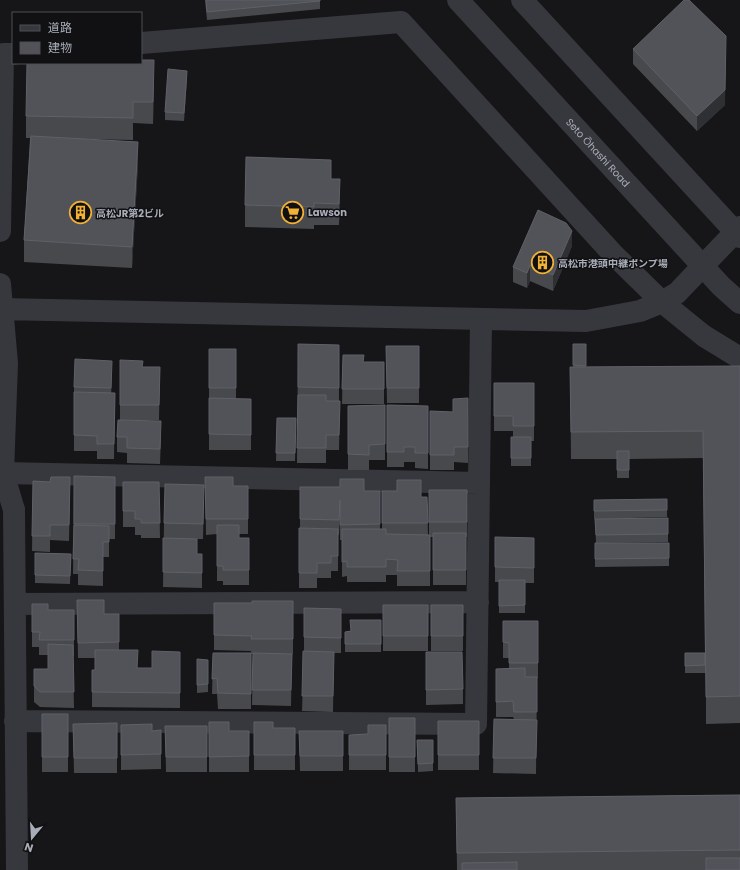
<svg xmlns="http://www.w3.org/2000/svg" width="740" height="870" viewBox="0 0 740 870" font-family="Poppins,'Noto Sans JP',sans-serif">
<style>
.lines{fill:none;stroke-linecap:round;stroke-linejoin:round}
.minor{stroke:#37383d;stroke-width:22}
.tertiary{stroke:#37383d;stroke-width:22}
.tertiary-bridge{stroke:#37383d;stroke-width:22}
.wall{fill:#47494d}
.shaded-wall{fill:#2f3033}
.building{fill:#525359;stroke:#5f6168}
.labels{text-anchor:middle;stroke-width:3;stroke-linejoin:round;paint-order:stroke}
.street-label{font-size:10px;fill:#a8adb8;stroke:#111113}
.poi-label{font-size:10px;font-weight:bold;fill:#a8adb8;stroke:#111113;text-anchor:start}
</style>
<rect width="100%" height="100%" fill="#161618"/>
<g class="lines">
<path class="minor" d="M740 227 677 293 662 302 704 336 740 358
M3 473 479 483
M14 510 17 870
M15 604 478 602
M15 721 476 724 481 320"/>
<path class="tertiary" d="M0 231 3 54H13
M0 284 7 363 3 473 14 510
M0 309 586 321 640 311 662 302 612 253 401 22 141 43"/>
<g class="tertiary-bridge">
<path id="s1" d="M458 0 721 286 740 303"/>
<path d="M522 0 740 237"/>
</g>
</g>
<path class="wall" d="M205 0H320V9L207 20Z
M633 49 725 105 697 131 633 64Z
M187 78 184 121 165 120V112Z
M154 82 153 124 133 123V140L80 139 138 164 132 268 24 262V240L30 138H26V116Z
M331 179 340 200 339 225H314V229L245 227V205Z
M572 246 553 291 530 281 527 288 513 282V267Z
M298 344 339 345V401H340L339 450H326V463H297Z
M573 344H586V367L740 366V723L706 724V673H685V653H705L703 458 629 459V478H617V459H571L570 367H573Z
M386 346H419V403H387Z
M209 349H236V399H251V450H209Z
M343 355 364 362H384V404H342Z
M120 360 143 367H160L159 420H124L161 437 160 464 127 463V453L117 452V437L120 420Z
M112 376 111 393H115L114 459H97V451H74V387Z
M494 383H534V441H531V466H511V437H513V431H494Z
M468 398V463L454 462V470H430V411L453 412Z
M385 405V460H369V470H348V406Z
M387 405 428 406V469L415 468V462H404V467H387Z
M277 418H296L295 461H276Z
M74 476 115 477V539H109V557H103V586L78 585V574H73Z
M205 477 233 486H248V534H239V538H249V585H223V581H217V534L206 535Z
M33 481 50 482 70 492 69 541 50 540V552L32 551Z
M123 482H159L160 538H141V535H135V527H123Z
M300 487 364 491H380V529H382V491L421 497H427L428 535H429V490H467V537H466V585H433V537H430V586H397V575H386V582H347V576L342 577V540H340V515L339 535H338V571H331V578H317V588H299V528H300Z
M667 499V517L594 519V500Z
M204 500 203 539H197V554H202V588L163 587 164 523Z
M668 518V542L596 543 595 519Z
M495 537 534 538V583H525V613H499V582H495Z
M595 543H669V566L595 567Z
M35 553 71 554 70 584 35 583Z
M77 600 104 614H119V650L138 668H152L180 652V708L92 707V670H95V658H78Z
M293 601V654H292L291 706 252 705 253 654H251V651L214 650V603H252Z
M32 604 48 610H74V656H73L74 708 40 707 34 702V669H48V655H39V647H32Z
M383 605H428V651H383Z
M431 605H463V651H431Z
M304 608 341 609V653H334L333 712 302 711 304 651Z
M381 620V652H345V632L350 631Z
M503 621H538V678H537L536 774 493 773 494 719H514L513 717H496V669L509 668V658H503Z
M426 652 463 689V704L426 705Z
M213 653H251V709H218L217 694H212Z
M197 659 208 660V692L197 693Z
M42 714H68V772H42Z
M389 718H415V772H389Z
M438 721H479V770H438Z
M209 722 229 731H249V772H209Z
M254 722 273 728H295V770H254Z
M117 723V773H74L73 724Z
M121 725 152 731 161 754V769L121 770Z
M386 725V770H349V735L368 734Z
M165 726H207V772H166Z
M299 731H343V771H300Z
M417 740H433V771L418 772Z
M740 795V870H457L456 798Z"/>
<path class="shaded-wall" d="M726 51 725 105 697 131V116Z
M154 60V82L153 124V102Z
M187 71V78L184 121V113Z
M138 142V164L132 268V247Z
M340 179V200L339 225V204Z
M572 231V246L553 291V275Z
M530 265V281L527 288V273Z
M112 361V376L111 403V388Z
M340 500V515L339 535V520Z"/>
<path class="building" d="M206 0H320V1L207 12Z
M684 0H689L726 36 725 90 697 116 633 49Z
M141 60H154L153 102H133V118L26 116 27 63H141Z
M168 69 187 71 184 113 165 112Z
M31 136 138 142 132 247 24 240Z
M246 157 331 160V179H340L339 204 314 203V207L245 205Z
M538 210 566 223 572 231 553 275 530 265 527 273 513 267Z
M298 344 339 345V388L298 387Z
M573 344H586V366L573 365Z
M386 346H419V388H387Z
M209 349H236V388H209Z
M343 355H364L363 362H384V389H342Z
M75 359 112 361 111 388 74 387Z
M120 360 143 361 142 367H160L159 405H120Z
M740 366V696L706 697 703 431 571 432 570 367Z
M494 383H534V426H513V416H494Z
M74 392 115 393 114 444H97V436L74 435Z
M298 395H326V401H340L339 435H326V448H297Z
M209 398 251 399V435L209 434Z
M468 398V447H454V455H430V411L453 412V399Z
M385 405V444L369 445V455L348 454V406Z
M387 405 428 406V453H415V447H404V452H387Z
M277 418H296L295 453H276Z
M118 420 161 421 160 449 127 448V437H117Z
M511 437H531V458H511Z
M617 451H629V470H617Z
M74 476 115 477V524H74Z
M51 477H70L69 525H50V536H32L33 481 50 482Z
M205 477H233V486H248V519H206Z
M340 479H364V491H380V524L340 525V500L339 520 300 519V487H340Z
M397 480H421V497H427L428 523H382V491H397Z
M123 482H159L160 523H141V519H135V511H123Z
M165 484 204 485 203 524 164 523Z
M429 490H467V522H429Z
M667 499V510L594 511V500Z
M668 518V534L596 535 595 519Z
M74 525 109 526V542H103V571L78 570 79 559H73Z
M217 525H239V538H249V570H223V566H217Z
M299 528 338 529V556H331V563H317V573H299Z
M342 529H386V534L430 535V571H397L398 560 386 559V567H347V561L342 562Z
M433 533H466V570H433Z
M495 537 534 538V568L495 567Z
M163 538 197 539V554H202V573L163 572Z
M595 543H669V558L595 559Z
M35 553 71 554 70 576 35 575Z
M499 580H525V605L499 606Z
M77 600H104V614H119V642L78 643Z
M252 601H293V639H251L252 636 214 635V603H252Z
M32 604H48V610H74V640H39L40 632H32Z
M383 605H428V636H383Z
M431 605H463V636H431Z
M304 608 341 609V638L304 637Z
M350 620H381V644H345V632L351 631Z
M503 621H538V663H509V643L503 642Z
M48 644 73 645 74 692H40L34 686V669H48Z
M95 650H138L137 668H152V651L180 652V693L92 692V670H95Z
M303 651 334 652 333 696H302Z
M426 652H462L463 689 426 690Z
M213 653H251V694L218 693 217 678 212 679Z
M253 653 292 654 291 690H252Z
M685 653H705V665L685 666Z
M197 659 208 660V684L197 685Z
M525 668V677H537V712H514L513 701 496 702V669Z
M42 714H68V757H42Z
M389 718H415V757H389Z
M494 719 537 720 536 758H493Z
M438 721H479V755H438Z
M209 722H229V731H249V756L209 757Z
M254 722H273V728H295V755H254Z
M117 723V758H74L73 724Z
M152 724V731L161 730V754L121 755V725Z
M368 725H386V755H349V735L368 734Z
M165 726H207V757H166Z
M299 731H343V756H300Z
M417 740H433V763L418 764Z
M740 795V850L457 853 456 798Z
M706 858H740V870H706Z
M517 862V870H462V863Z"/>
<defs>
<symbol id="supermarket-ring" viewBox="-11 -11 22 22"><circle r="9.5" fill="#111113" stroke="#f2b134" stroke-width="1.5"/><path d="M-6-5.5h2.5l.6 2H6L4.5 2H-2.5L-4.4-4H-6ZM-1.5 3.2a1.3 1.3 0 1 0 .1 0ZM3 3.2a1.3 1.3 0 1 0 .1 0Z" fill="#f2b134"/></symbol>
<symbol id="building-ring" viewBox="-11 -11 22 22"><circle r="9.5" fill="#111113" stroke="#f2b134" stroke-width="1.5"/><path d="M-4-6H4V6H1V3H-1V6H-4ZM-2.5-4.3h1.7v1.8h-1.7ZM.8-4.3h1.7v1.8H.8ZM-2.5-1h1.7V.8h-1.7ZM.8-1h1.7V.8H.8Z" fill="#f2b134"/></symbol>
</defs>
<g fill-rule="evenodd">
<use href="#supermarket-ring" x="280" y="200" width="25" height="25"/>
<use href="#building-ring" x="68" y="200" width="25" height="25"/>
<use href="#building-ring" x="530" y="250" width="25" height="25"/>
</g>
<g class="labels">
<g class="street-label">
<text dy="4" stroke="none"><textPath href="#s1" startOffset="207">Seto Ōhashi Road</textPath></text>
</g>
<g class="poi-label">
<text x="308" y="216">Lawson</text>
<text x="96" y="217">高松JR第2ビル</text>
<text x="558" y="267">高松市港頭中継ポンプ場</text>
</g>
</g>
<rect x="12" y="12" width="130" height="52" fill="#111113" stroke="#4d4f55"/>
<rect x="20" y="25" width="20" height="6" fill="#37383d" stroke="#4d4f55"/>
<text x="48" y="32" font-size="12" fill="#a8adb8">道路</text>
<rect x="20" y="42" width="20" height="12" fill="#525359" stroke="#4d4f55"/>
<text x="48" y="52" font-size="12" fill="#a8adb8">建物</text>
<g transform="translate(32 838) rotate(198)" stroke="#111113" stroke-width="3" paint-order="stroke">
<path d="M0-3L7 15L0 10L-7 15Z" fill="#a8adb8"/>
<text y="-6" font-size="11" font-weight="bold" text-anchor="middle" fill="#a8adb8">N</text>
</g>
</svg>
